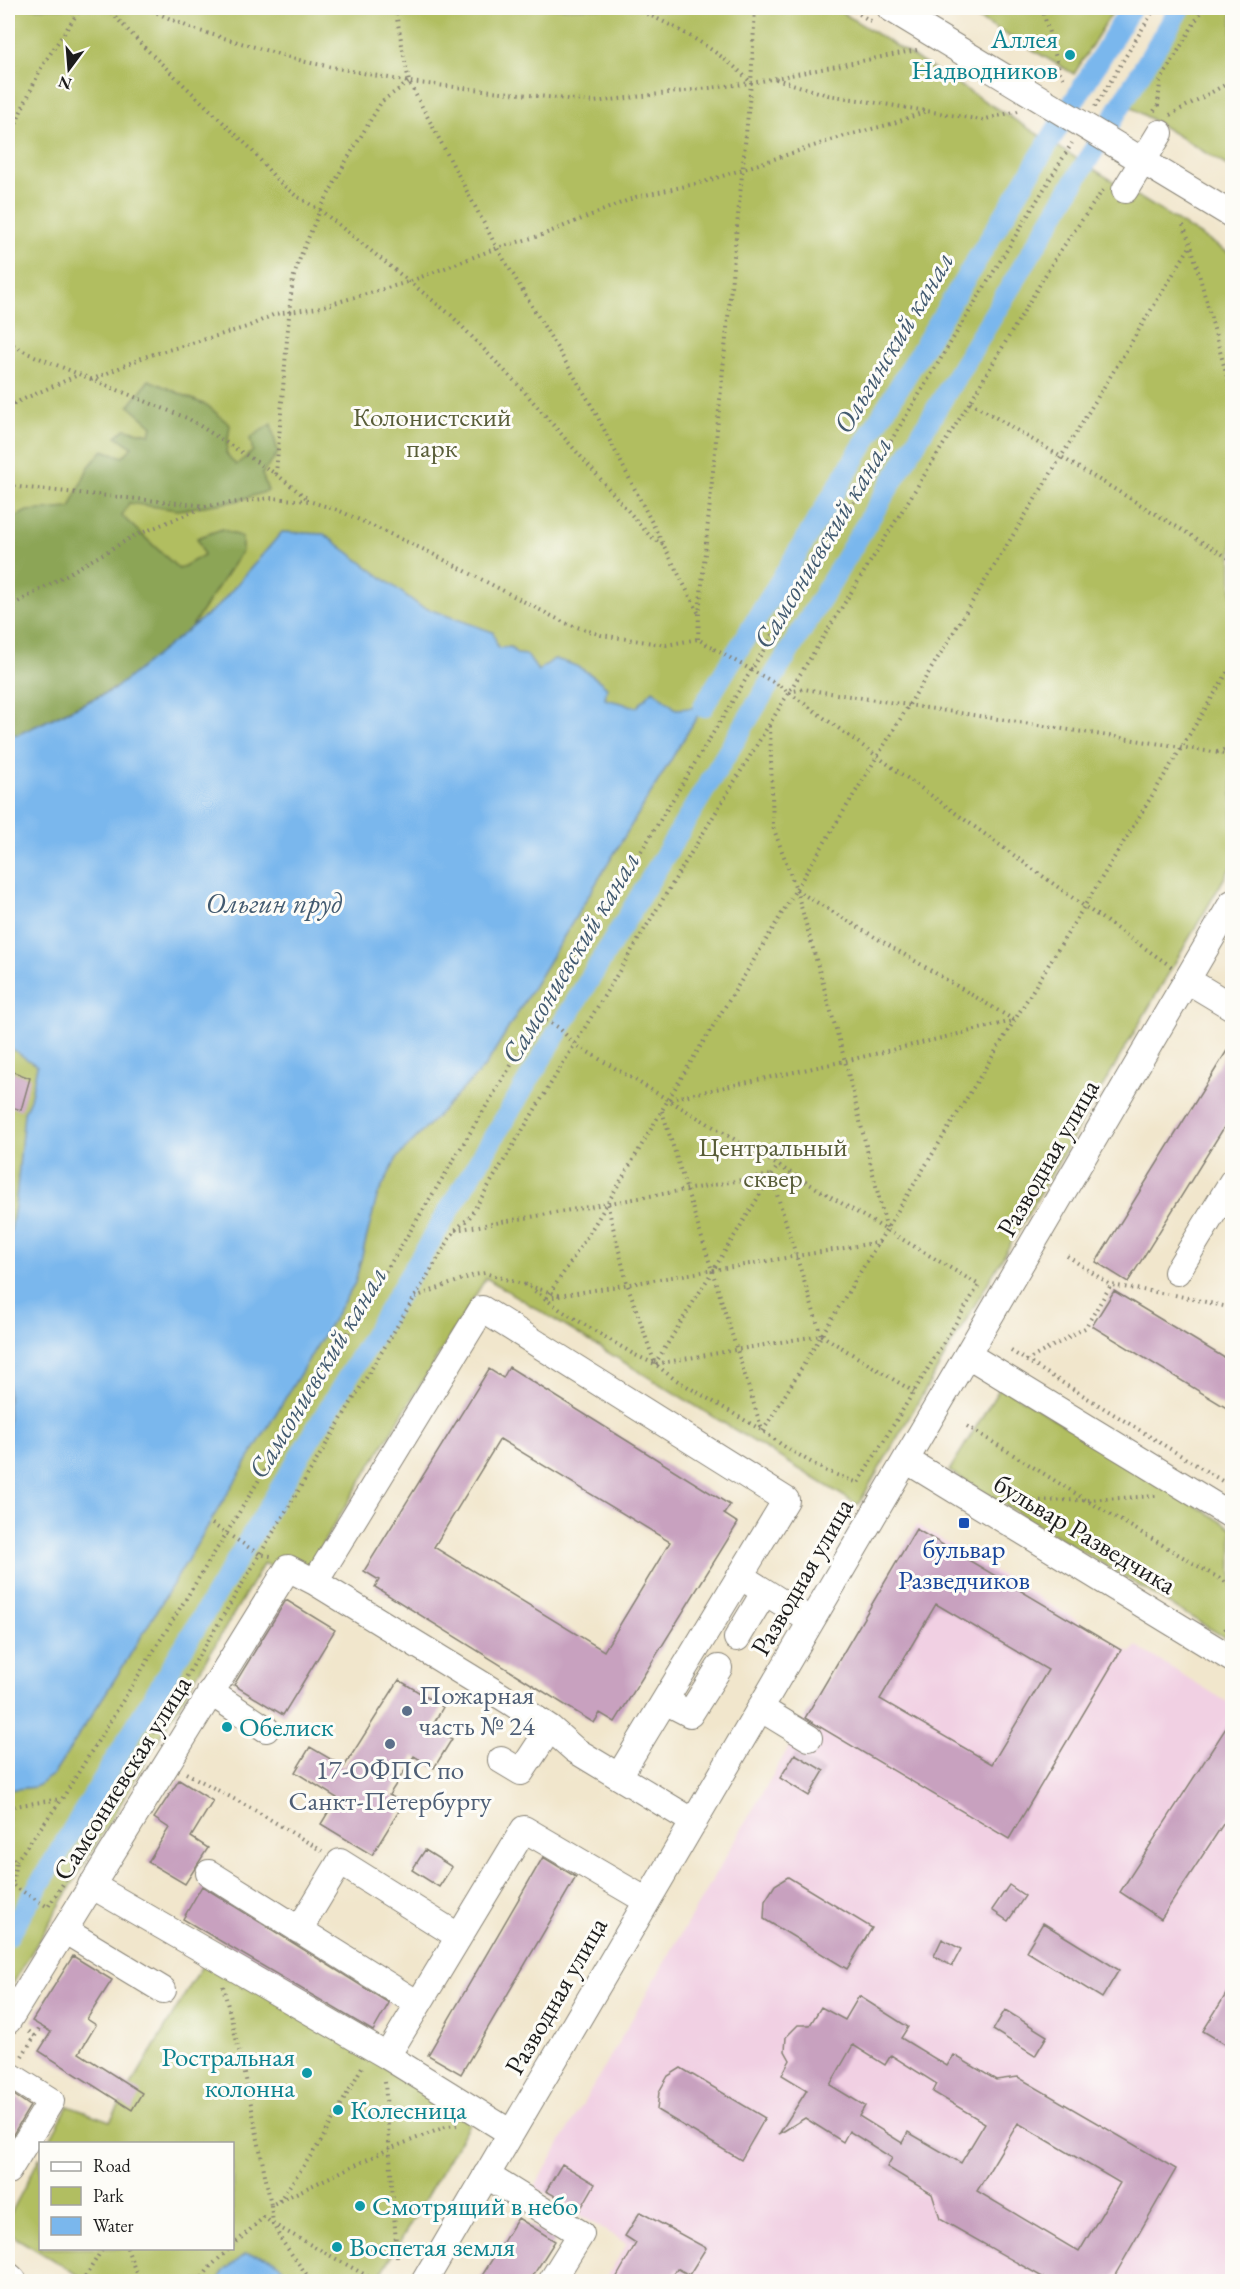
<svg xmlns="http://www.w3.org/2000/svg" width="1240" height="2289" viewBox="0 0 1240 2289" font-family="'EB Garamond',serif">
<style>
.built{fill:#f1d0e3}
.green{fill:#b1be61;stroke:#666d3e;stroke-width:1.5}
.forest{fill:#8ca557;stroke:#54603a;stroke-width:1.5}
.water{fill:#7ab7ed;stroke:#4b6a84;stroke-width:1.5}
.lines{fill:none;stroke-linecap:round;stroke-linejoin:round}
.canal{stroke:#7ab7ed;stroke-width:21}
.building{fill:#c8a1bf;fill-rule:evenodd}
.minor-casing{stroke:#868174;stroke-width:28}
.major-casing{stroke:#868174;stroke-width:34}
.path{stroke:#868174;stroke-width:4;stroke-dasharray:1.5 4.5;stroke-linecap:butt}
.minor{stroke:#fff;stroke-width:26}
.major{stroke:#fff;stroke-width:32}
.path-bridge{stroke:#868174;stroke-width:4;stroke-dasharray:1.5 4.5;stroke-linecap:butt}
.culture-dot{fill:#0f9aa8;stroke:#fdfcf7;stroke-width:2}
.transit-dot{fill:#1a4fb4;stroke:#fdfcf7;stroke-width:2}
.service-dot{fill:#5c6f8a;stroke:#fdfcf7;stroke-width:2}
.labels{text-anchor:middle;stroke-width:6;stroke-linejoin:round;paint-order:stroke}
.culture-label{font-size:27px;fill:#0d838f;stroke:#fdfcf7;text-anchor:start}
.park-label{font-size:27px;fill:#585d38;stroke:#fdfcf7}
.street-label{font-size:27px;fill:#1c1c1c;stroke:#fdfcf7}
.transit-label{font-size:27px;fill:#164399;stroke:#fdfcf7}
.service-label{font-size:27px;fill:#4e5e75;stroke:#fdfcf7;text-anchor:start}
.water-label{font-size:28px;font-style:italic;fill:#425a70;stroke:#fdfcf7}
</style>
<rect width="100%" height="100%" fill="#fdfcf7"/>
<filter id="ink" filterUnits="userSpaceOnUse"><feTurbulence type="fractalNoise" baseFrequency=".0167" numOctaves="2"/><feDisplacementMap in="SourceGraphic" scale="12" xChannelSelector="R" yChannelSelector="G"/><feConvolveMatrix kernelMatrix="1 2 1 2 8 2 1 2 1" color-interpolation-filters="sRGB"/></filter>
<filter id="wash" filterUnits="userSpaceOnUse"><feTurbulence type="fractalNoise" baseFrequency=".008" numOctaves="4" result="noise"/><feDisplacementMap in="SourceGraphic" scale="24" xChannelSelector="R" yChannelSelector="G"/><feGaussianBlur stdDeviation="1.35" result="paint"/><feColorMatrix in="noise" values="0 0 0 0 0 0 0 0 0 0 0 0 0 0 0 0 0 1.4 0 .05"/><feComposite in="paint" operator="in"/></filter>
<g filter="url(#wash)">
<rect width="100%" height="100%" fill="#f1e6cc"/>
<path class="built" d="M917 1525 1131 1653 1136 1646 1232 1705V2281H605L627 2244 535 2187Z"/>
<path class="green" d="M8 8H835L1232 255V865L858 1505 486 1278 299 1582 264 1563 8 1992Z
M960 8H1115L1074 74Z
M1188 8H1232V169L1129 106Z
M1001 1386 1232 1528V1642L949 1471Z
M206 1959 472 2119 377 2281H88L8 2233V2219L40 2157V2248H232V2144L48 2143 68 2106 110 2121Z"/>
<path class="forest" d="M149 380 208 406 230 425 226 453 236 465 253 451 250 438 271 424 278 453 262 474 268 491 236 501 178 510 129 503 122 516 179 569 204 555 197 538 222 529 242 537V551L190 629 152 659 136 678 17 735 8 733V521L27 511 70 508 88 468 103 450 123 457 132 447 116 436 125 429 150 434 152 426 129 406Z"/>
<path class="water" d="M282 532 324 534 420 606 493 632 498 648 511 647 517 654 527 655 538 671 554 659C577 664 589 672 607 687L605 699 637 707 653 690 676 709 703 707 486 1065 397 1158 377 1197 355 1283 127 1660 54 1774 35 1787 8 1790V1237L11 1230 16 1199 24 1113 30 1099 37 1066 8 1046V733L17 735 113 690 219 605Z
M246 2254C273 2256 277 2260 294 2281H218L224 2271Z"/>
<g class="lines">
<path class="canal" d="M703 707 1131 8
M8 1936 1180 8"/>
</g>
<g id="blocks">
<path class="building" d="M1233 1041V1113L1128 1282 1096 1262Z
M8 1070 30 1078 21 1110 8 1106Z
M1114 1291 1233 1363V1412L1092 1326Z
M509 1367 730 1505 724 1514 738 1523 615 1722 600 1713 594 1723 375 1587 379 1580 364 1571 489 1369 503 1378ZM500 1439 670 1542 604 1651 434 1547Z
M916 1529 1121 1650 1009 1839 805 1718ZM936 1604 1048 1670 992 1764 880 1699Z
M286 1600 335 1630 283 1715 234 1685Z
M399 1680 443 1707 432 1727 452 1739 434 1768 414 1756 389 1795 404 1803 372 1855 321 1824 337 1798 295 1772 310 1747 344 1767Z
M1233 1717V1809L1161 1919 1120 1892Z
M795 1754 824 1771 809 1796 780 1778Z
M179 1780 213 1801 191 1837 208 1848 185 1884 148 1862 169 1828 154 1818Z
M425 1850 452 1867 439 1887 412 1870Z
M543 1857 576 1877 461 2074 428 2055Z
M788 1877 872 1928 847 1969 764 1919 765 1901 775 1885Z
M1009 1885 1025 1896 1008 1921 992 1910Z
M202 1886 389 2003 373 2031 183 1919Z
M1043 1923 1119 1970 1102 1998 1026 1951Z
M942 1939 961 1949 952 1966 934 1956Z
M73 1956 112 1980 87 2019 96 2025 79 2053 142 2093 132 2110 39 2051 51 2032 32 2021Z
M1233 1983V2049L1203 2031Z
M859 1996 908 2027 901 2038 947 2066 954 2055 996 2080 1018 2077 1176 2169 1111 2282H1051L940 2219 932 2194 887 2167 892 2158 849 2131 843 2142 805 2118 779 2134 807 2090 782 2075 790 2060 785 2051 786 2037 798 2025H810L821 2007 845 2020ZM853 2045 885 2065 891 2055 937 2084 933 2092 985 2123 961 2163 908 2132 902 2143 859 2116 865 2106 830 2085ZM1018 2123 1120 2183 1079 2252 977 2191Z
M1005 2010 1047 2036 1035 2056 993 2030Z
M681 2068 765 2118 741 2160 657 2110 659 2092 668 2076Z
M8 2091 30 2106 8 2143Z
M562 2164 595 2184 580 2210 546 2191Z
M640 2212 706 2248 689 2275 677 2268 669 2282H614L636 2243 625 2236Z
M518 2218 555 2241 529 2282H478Z"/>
</g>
</g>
<g filter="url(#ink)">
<use href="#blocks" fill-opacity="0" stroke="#868174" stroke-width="1.5"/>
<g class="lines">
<defs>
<path id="minor" d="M890 8 1232 215
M1125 190 1160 133
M1187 980 1232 1007
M1177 1272 1232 1182
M968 1355 1232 1516
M906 1460 1232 1659
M740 1576 811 1621
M737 1638 764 1593
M210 1692 266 1729
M665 1701 690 1714 719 1668
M760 1708 809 1738
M501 1760 521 1772 550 1728
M619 1776 786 1500 482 1309 315 1582 509 1701 550 1728 575 1750 694 1822
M209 1873 418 2004
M91 1885 387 2056 511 2133
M64 1930 163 1990
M299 1930 340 1862 458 1936
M8 2021 288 1568 315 1582
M387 2056 524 1829 647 1901
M8 2074 51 2101 8 2171
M486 2175 581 2234 551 2282
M424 2282 1232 903"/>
<path id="major" d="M8 2279 11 2282"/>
</defs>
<use href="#minor" class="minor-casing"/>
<use href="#major" class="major-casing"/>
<path class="path" d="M107 8 144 47 250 148 277 180 296 196 320 210 451 315 522 389 650 536 663 545
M146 8 193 29 306 62 409 82 594 102 751 83 917 50
M395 8 409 82 497 248 592 406 699 614
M630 8C664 18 727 55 750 82
M849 8 871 21
M1042 8 1060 72 1064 79
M776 79 828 95 982 120 1018 111
M1095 107 1155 8
M1154 111 1158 105 1160 82 1203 8
M1170 115 1232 81
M8 146 21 111 42 66 81 8
M1183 225 1191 245 1232 395
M8 342 27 353 189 419 276 474 309 500
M91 380 144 357 247 327 275 314 317 308 408 282 497 248 542 235 636 197 704 182 841 137 891 124 927 111
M970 402 1232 560
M8 406 78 375
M276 474 290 303 293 279 301 255 320 210 345 163 382 101 409 82
M8 486 207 506 270 498 309 501 340 511 429 552 565 623 601 635 666 645 698 639 714 649
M8 608 134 536 207 506
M698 639 699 614 751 83 755 8
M780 686 1084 906 1172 967
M789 692 804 689 1232 755
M770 726 773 827 796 889 845 1061 887 1230
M1217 752 1232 747
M796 890 1014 1020
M670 1099 845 1061 1013 1021
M662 1111 762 1430
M455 1230C561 1212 666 1193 771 1175L821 1335 655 1364 627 1283 607 1203
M1067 1256 1111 1285
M525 1284 562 1311 635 1355 655 1364 673 1378 763 1431 782 1445 824 1470 858 1483 979 1285 576 1045 559 1028 541 1017
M1175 1295 1232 1308
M415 1297 474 1275 485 1273 559 1295
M546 1298C591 1235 629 1166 668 1100 710 1029 755 961 796 889L1191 245
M547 1298 880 1242
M821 1335 914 1392
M1011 1351 1232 1487
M1026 1361 1085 1328 1111 1285 1167 1294
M655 1364 777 1167
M967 1426 1086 1500 1232 1586
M763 1431 1232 665
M1016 1501 1086 1500 1156 1496
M212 1524 259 1554 271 1556
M1225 1630 1232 1621
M186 1773 258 1812 322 1851
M8 1807 61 1799
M8 1855 16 1861 12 1885 48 1907 70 1873
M16 1861 62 1799 226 1534 1072 143
M69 1872 455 1230 469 1218 789 692 970 402 1056 257 1103 190
M223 1986 245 2074 271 2205 389 2149 448 2126 457 2125
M35 2036 41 2026
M22 2056 35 2036 27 2030
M385 2082 397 2258
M279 2201 321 2141 362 2067
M271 2205 273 2224 282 2241 312 2282
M232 2246 264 2217 273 2224 378 2282
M127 2248 135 2270 144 2282
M82 2282 103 2248
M199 2282 210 2267 230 2248"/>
<use href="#minor" class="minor"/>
<use href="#major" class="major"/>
<path class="path-bridge" d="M714 649 780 686"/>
</g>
</g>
<g class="culture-dot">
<circle cx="1070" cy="55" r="6"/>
<circle cx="227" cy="1727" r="6"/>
<circle cx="307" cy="2073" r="6"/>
<circle cx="338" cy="2110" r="6"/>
<circle cx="360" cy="2206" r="6"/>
<circle cx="337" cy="2247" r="6"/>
</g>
<rect class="transit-dot" x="958" y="1517" width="12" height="12" rx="3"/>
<g class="service-dot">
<circle cx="407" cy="1711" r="6"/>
<circle cx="390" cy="1744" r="6"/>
</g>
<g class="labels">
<g class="culture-label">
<text x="1058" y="48" text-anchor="end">Аллея<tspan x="1058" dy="31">Надводников</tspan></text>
<text x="239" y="1736">Обелиск</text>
<text x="295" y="2066" text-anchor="end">Ростральная<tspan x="295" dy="31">колонна</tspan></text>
<text x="350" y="2119">Колесница</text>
<text x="372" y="2215">Смотрящий в небо</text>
<text x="349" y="2256">Воспетая земля</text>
</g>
<g class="park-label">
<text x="432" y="426">Колонистский<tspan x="432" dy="31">парк</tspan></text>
<text x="773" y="1156">Центральный<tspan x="773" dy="31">сквер</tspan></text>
</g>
<g class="street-label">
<text transform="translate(1048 1158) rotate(-60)" y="9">Разводная улица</text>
<text transform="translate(1085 1534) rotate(31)" y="9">бульвар Разведчика</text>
<text transform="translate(802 1577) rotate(-60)" y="9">Разводная улица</text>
<text transform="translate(122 1778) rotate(-58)" y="9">Самсониевская улица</text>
<text transform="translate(556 1996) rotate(-60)" y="9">Разводная улица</text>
</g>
<g class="transit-label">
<text x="964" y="1558">бульвар<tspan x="964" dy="31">Разведчиков</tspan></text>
</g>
<g class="service-label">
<text x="419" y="1704">Пожарная<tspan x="419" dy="31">часть № 24</tspan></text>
<text x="390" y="1779" text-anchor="middle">17-ОФПС по<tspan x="390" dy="31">Санкт-Петербургу</tspan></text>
</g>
<g class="water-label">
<text transform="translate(893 342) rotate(-59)" y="10">Ольгинский канал</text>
<text transform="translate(822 542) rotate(-59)" y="10">Самсониевский канал</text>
<text x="274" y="913">Ольгин пруд</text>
<text transform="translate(570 957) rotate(-59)" y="10">Самсониевский канал</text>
<text transform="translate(317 1372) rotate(-59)" y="10">Самсониевский канал</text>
</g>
</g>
<rect width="1240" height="2289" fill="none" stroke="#fdfcf7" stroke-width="30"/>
<rect x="39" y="2142" width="195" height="108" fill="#fdfcf7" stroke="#a3a29f" stroke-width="1.5"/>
<rect x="51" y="2162" width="30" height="9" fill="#ffffff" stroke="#a3a29f" stroke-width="1.5"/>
<text x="93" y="2172" font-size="18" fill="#1c1c1c">Road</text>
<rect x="51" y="2187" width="30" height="18" fill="#b1be61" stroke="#a3a29f" stroke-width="1.5"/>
<text x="93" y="2202" font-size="18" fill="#1c1c1c">Park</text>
<rect x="51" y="2217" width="30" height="18" fill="#7ab7ed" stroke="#a3a29f" stroke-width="1.5"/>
<text x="93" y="2232" font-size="18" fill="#1c1c1c">Water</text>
<g transform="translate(69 69) rotate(196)" stroke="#fdfcf7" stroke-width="4.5" paint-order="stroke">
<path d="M0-4.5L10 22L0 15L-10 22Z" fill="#1c1c1c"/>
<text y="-9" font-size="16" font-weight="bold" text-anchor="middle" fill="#1c1c1c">N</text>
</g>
</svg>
